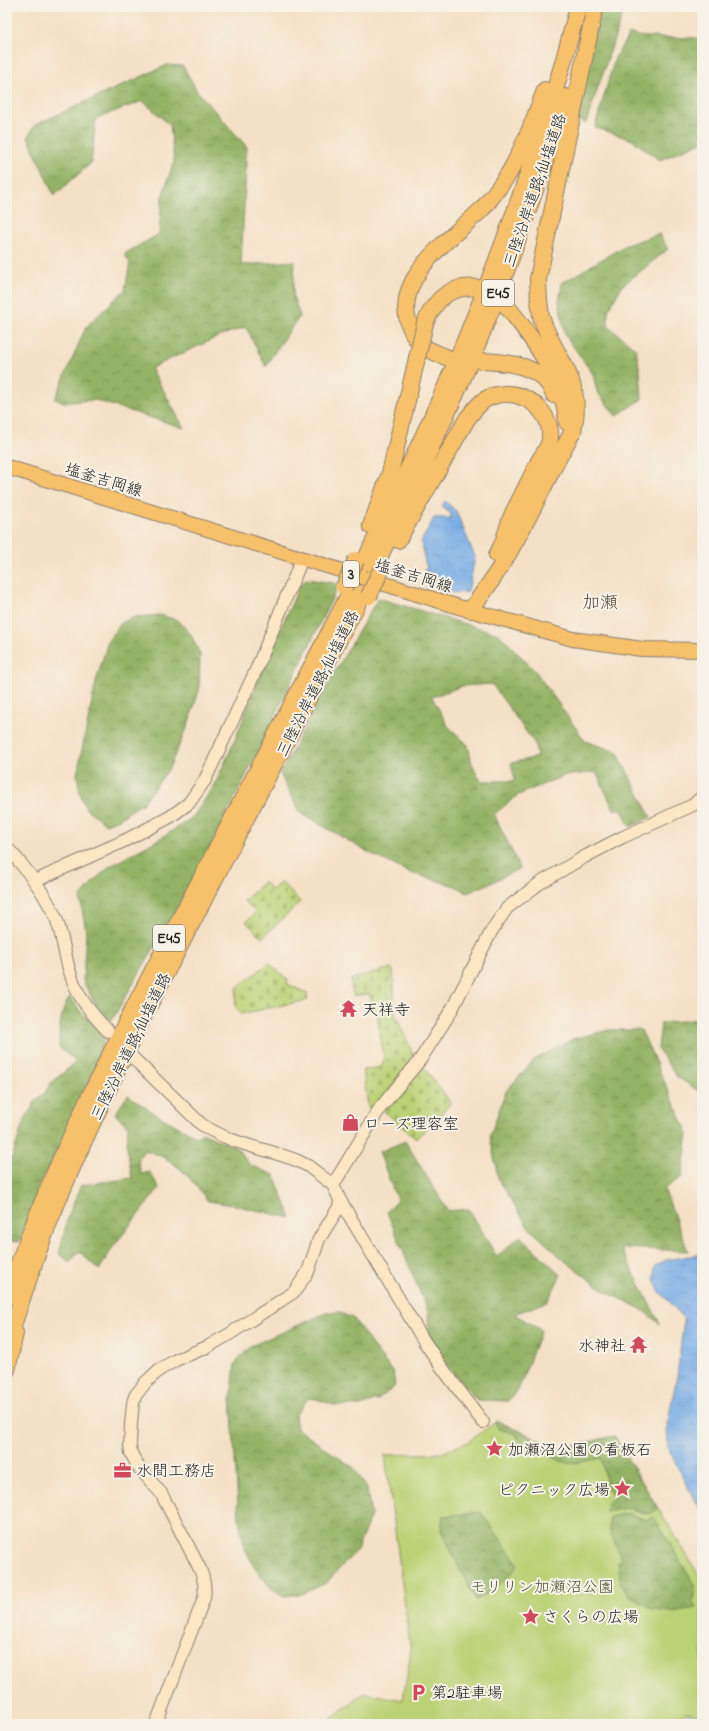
<svg xmlns="http://www.w3.org/2000/svg" width="709" height="1731" viewBox="0 0 709 1731" font-family="'Indie Flower','Klee One',sans-serif">
<style>
.green{fill:#bbd175;stroke:#6c7648}
.forest{fill:url(#forest-crowns);stroke:#586841;fill-rule:evenodd}
.cemetery{fill:url(#cemetery-stones);stroke:#6c7648}
.water{fill:url(#water-ripples);stroke:#4a6480}
.lines{fill:none;stroke-linecap:round;stroke-linejoin:round}
.stream{stroke:#77ace5;stroke-width:2}
.secondary-casing{stroke:#887e70;stroke-width:14}
.primary-casing{stroke:#887e70;stroke-width:16}
.highway-casing{stroke:#887e70;stroke-width:18}
.secondary{stroke:#fce6c4;stroke-width:12}
.primary{stroke:#f7c06b;stroke-width:14}
.highway{stroke:#f7c06b;stroke-width:16}
.highway-bridge-casing{stroke:#887e70;stroke-width:18;stroke-linecap:butt}
.highway-bridge{stroke:#f7c06b;stroke-width:16}
.labels{text-anchor:middle;stroke-width:4;stroke-linejoin:round;paint-order:stroke}
.shield{fill:#f7f3e8;stroke:#5e5c59;stroke-width:1}
.shield-label{font-size:15px;font-weight:bold;fill:#1c1c1c}
.street-label{font-size:16px;fill:#1c1c1c;stroke:#f7f3e8}
.poi-label{font-size:16px;fill:#1c1c1c;stroke:#f7f3e8;text-anchor:start}
.park-label{font-size:16px;fill:#4c5237;stroke:#f7f3e8}
.quarter-label{font-size:18px;fill:#584b3b;stroke:#f7f3e8}
</style>
<defs>
<pattern id="forest-crowns" width="20" height="18" patternUnits="userSpaceOnUse"><rect width="20" height="18" fill="#94b366"/><path d="M2 6a3 3 0 1 1 6 0M12 15a3 3 0 1 1 6 0" fill="none" stroke="#789153"/></pattern>
<pattern id="cemetery-stones" width="16" height="16" patternUnits="userSpaceOnUse"><rect width="16" height="16" fill="#bbd175"/><path d="M2 7V4a2 2 0 0 1 4 0v3zM10 15v-3a2 2 0 0 1 4 0v3z" fill="#a0b365"/></pattern>
<pattern id="water-ripples" width="26" height="14" patternUnits="userSpaceOnUse"><rect width="26" height="14" fill="#77ace5"/><path d="M2 4q2-2 4 0t4 0M15 11q2-2 4 0t4 0" fill="none" stroke="#618bb9"/></pattern>
</defs>
<rect width="100%" height="100%" fill="#f7f3e8"/>
<filter id="ink" filterUnits="userSpaceOnUse"><feTurbulence type="fractalNoise" baseFrequency=".025" numOctaves="2"/><feDisplacementMap in="SourceGraphic" scale="8" xChannelSelector="R" yChannelSelector="G"/><feConvolveMatrix kernelMatrix="1 2 1 2 8 2 1 2 1" color-interpolation-filters="sRGB"/></filter>
<filter id="wash" filterUnits="userSpaceOnUse"><feTurbulence type="fractalNoise" baseFrequency=".012" numOctaves="4" result="noise"/><feDisplacementMap in="SourceGraphic" scale="16" xChannelSelector="R" yChannelSelector="G"/><feGaussianBlur stdDeviation="0.9" result="paint"/><feColorMatrix in="noise" values="0 0 0 0 0 0 0 0 0 0 0 0 0 0 0 0 0 1.4 0 .05"/><feComposite in="paint" operator="in"/></filter>
<g filter="url(#wash)">
<rect width="100%" height="100%" fill="#f4e0c4"/>
<path class="green" d="M497 1421 559 1449 614 1436 702 1580V1716L686 1713 674 1720 672 1724H336L331 1718 364 1693 403 1700 411 1651 385 1455 442 1453 468 1442Z"/>
<path class="forest" d="M600 7H625L586 123 574 119Z
M629 34 644 37 695 38 702 41V142L660 160 632 140 595 127 615 58Z
M167 65 183 66 197 91 247 147 241 265 295 261 293 296 300 316 272 356 266 367 246 327 222 335 151 368 184 428 95 400 64 402 55 399 86 327 125 290 130 263 124 254 159 234 162 197 174 162 170 125 143 101 96 118 91 163 54 196 28 137 35 125Z
M659 234 668 249 622 286 608 311V326L636 349 640 372 642 399 616 416 597 392 593 374 565 335 559 302 562 283 626 245Z
M307 579 339 584C290 684 243 786 190 884 165 930 138 975 112 1020L105 1016 94 1002 83 981 86 932 80 898 94 881 109 867 166 835 193 817 214 786 234 742 268 656 300 585Z
M378 598 499 634 536 672 585 741 617 752 651 817 630 827 621 808 614 810 596 772 563 776 518 795 494 814 520 868 493 882 467 893 455 886 408 872 364 850 299 812 280 774 328 684ZM492 684 535 744 537 757 511 763 515 781H481L472 764 468 745 448 726 432 697 462 686Z
M160 615 177 620 190 633 200 654 199 691 187 728 168 770 143 803 119 819 106 824 86 809 80 794 77 774 96 682 108 641 121 623 135 617Z
M70 997 81 1012 105 1037 95 1070 44 1177 19 1242 11 1241 7 1236V1158H12L24 1120 38 1098 45 1093 51 1083 76 1062 59 1047C59 1031 60 1010 70 997Z
M702 1019V1093L677 1077 658 1049 661 1023Z
M608 1030H641L688 1134 682 1177 664 1189 688 1251 621 1248 660 1324 641 1309 605 1291 565 1261 528 1227 498 1178 490 1136 506 1091 534 1060 573 1039Z
M128 1095 152 1112 197 1137 202 1133 237 1148 250 1165 274 1175 291 1218 233 1205 208 1201C188 1176 177 1159 144 1150L138 1160 141 1174 150 1172 159 1188 113 1247 99 1270 79 1251 70 1262 59 1254 68 1217 81 1185 132 1178 127 1147 128 1126 115 1114Z
M405 1141 448 1211 469 1209 497 1257 520 1236 561 1275 547 1302 514 1314 541 1330 519 1388 508 1401 477 1400 454 1374 429 1340 428 1312 387 1212 397 1200 379 1152Z
M339 1312 354 1319 377 1352 393 1372 395 1386 378 1400 360 1406 334 1405 317 1399 308 1398 295 1416 297 1429 354 1468 367 1489 371 1515 357 1550 326 1583 302 1594 284 1596 271 1588 254 1567 244 1546 239 1519 231 1399 235 1363 251 1346 326 1313Z
M497 1421 559 1449 614 1436 658 1509 649 1514 626 1508 606 1512 607 1503 614 1498 608 1488 601 1458C590 1460 578 1464 566 1462 550 1459 539 1445 523 1445L515 1434 499 1429 495 1423Z
M481 1512 518 1564C512 1578 488 1592 476 1601L441 1530 443 1516Z
M629 1513 646 1520 654 1517 695 1586V1590L692 1602 697 1608 671 1612 654 1610 629 1595 621 1585 618 1562 622 1561 609 1528 610 1517Z
M690 1719 702 1720V1724H681Z"/>
<path class="cemetery" d="M264 882 272 890 281 882 300 902 262 938 246 922 256 912 244 901Z
M269 963 288 980 287 984 307 993 308 1000 241 1014 235 1006 237 988Z
M391 968 393 971 395 1014 415 1058 371 1112 368 1106 363 1070 381 1067 384 1059 377 1014 369 994 353 996 351 979Z
M422 1065 451 1103 416 1139 383 1110Z"/>
<path class="water" d="M445 501 456 511 475 557 468 592C445 595 441 589 429 571L426 572 424 570 427 568 425 562 421 542 434 518H451V514L442 507Z
M702 1247V1511L693 1497 668 1448 667 1425 677 1376 684 1318 659 1291 654 1279 655 1266 666 1260 700 1254Z"/>
<g class="lines">
<path class="stream" d="M677 1724C684 1714 691 1716 702 1719"/>
</g>
</g>
<g filter="url(#ink)">
<g class="lines">
<defs>
<path id="secondary" d="M7 848C27 869 44 892 56 918 61 931 63 944 66 957 73 990 84 1006 108 1031
M35 881 124 841 170 817 189 803 205 780 256 670 302 559
M132 1057 201 1124C232 1145 265 1148 298 1161L308 1166 333 1185 340 1200 424 1341 440 1365 483 1422
M333 1185 380 1108 420 1060 434 1038 451 1011 492 930 507 908 540 883 586 856 623 837 693 805 702 797
M156 1724 204 1598C206 1587 204 1579 200 1569L161 1493 139 1468 131 1453 130 1445 131 1424 133 1403 135 1396 145 1383 159 1370 176 1360 207 1347 228 1335 294 1292 308 1272 319 1239 339 1207 340 1200"/>
<path id="primary" d="M7 467 459 607 573 639 642 649 702 650"/>
<path id="highway" d="M504 303C530 334 565 381 567 422
M425 323C436 297 451 285 479 288
M446 357C427 350 416 345 409 324 392 276 454 237 483 208 491 199 498 188 505 179 520 158 536 115 545 90
M481 361C508 362 544 365 554 395
M371 526 390 473 417 358
M398 540 467 419C473 411 478 404 486 399 515 383 553 407 550 439 549 447 543 455 539 461 530 479 522 496 513 513 507 527 505 542 497 555
M364 563C391 505 419 447 445 388 498 265 545 137 578 7
M375 567C409 493 446 420 477 345 511 263 539 181 566 97
M470 610C514 556 539 491 573 431 575 420 577 409 575 398 572 368 548 344 541 316 539 304 538 291 538 279L595 7
M7 1297C51 1166 115 1042 180 919 237 809 295 699 352 589
M7 1344C21 1301 35 1257 52 1215 79 1148 111 1082 143 1017L363 593
M7 1370 15 1333"/>
</defs>
<use href="#secondary" class="secondary-casing"/>
<use href="#primary" class="primary-casing"/>
<use href="#highway" class="highway-casing"/>
<use href="#secondary" class="secondary"/>
<use href="#primary" class="primary"/>
<use href="#highway" class="highway"/>
<defs>
<path id="highway-bridge" d="M417 358 425 323
M344 587 356 560
M369 596 381 570"/>
</defs>
<use href="#highway-bridge" class="highway-bridge-casing"/>
<use href="#highway-bridge" class="highway-bridge"/>
</g>
</g>
<defs>
<symbol id="temple-bare" viewBox="-9 -9 18 18"><path d="M0-6L5-2H3V0L6.5 2.5H4V6H1.5V3h-3V6H-4V2.5H-6.5L-3 0V-2H-5Z" fill="#d1495b" stroke="#f7f3e8" stroke-width="2.5" paint-order="stroke"/></symbol>
<symbol id="shop-bare" viewBox="-9 -9 18 18"><path d="M-5-2.5h2.3a2.7 3.5 0 0 1 5.4 0H5L5.5 6h-11ZM-1.5-2.5h3a1.5 2.3 0 0 0-3 0Z" fill="#d1495b" stroke="#f7f3e8" stroke-width="2.5" paint-order="stroke"/></symbol>
<symbol id="sight-bare" viewBox="-9 -9 18 18"><path d="M0-6L1.8-2.2L6-1.7L2.9 1.2L3.7 5.4L0 3.3L-3.7 5.4L-2.9 1.2L-6-1.7L-1.8-2.2Z" fill="#d1495b" stroke="#f7f3e8" stroke-width="2.5" paint-order="stroke"/></symbol>
<symbol id="office-bare" viewBox="-9 -9 18 18"><path d="M-6-3h4V-5.5h4V-3h4V5H-6ZM-1-4.5V-3h2v-1.5ZM-6 0V1H6V0Z" fill="#d1495b" stroke="#f7f3e8" stroke-width="2.5" paint-order="stroke"/></symbol>
<symbol id="parking-bare" viewBox="-9 -9 18 18"><path d="M-3.5-5.5H1a3.5 3.5 0 0 1 0 7H-1V5.5H-3.5ZM-1-3.4V-.6H.8a1.4 1.4 0 0 0 0-2.8Z" fill="#d1495b" stroke="#f7f3e8" stroke-width="2.5" paint-order="stroke"/></symbol>
</defs>
<g fill-rule="evenodd">
<use href="#temple-bare" x="336" y="996" width="25" height="25"/>
<use href="#shop-bare" x="338" y="1110" width="25" height="25"/>
<use href="#temple-bare" x="626" y="1332" width="25" height="25"/>
<use href="#sight-bare" x="482" y="1436" width="25" height="25"/>
<use href="#office-bare" x="110" y="1458" width="25" height="25"/>
<use href="#sight-bare" x="610" y="1476" width="25" height="25"/>
<use href="#sight-bare" x="518" y="1604" width="25" height="25"/>
<use href="#parking-bare" x="406" y="1680" width="25" height="25"/>
</g>
<g class="labels">
<g class="shield">
<rect x="482" y="280" width="32" height="26" rx="3"/>
<rect x="343" y="561" width="16" height="26" rx="3"/>
<rect x="153" y="925" width="32" height="26" rx="3"/>
</g>
<g class="shield-label">
<text x="498" y="298">E45</text>
<text x="351" y="579">3</text>
<text x="169" y="943">E45</text>
</g>
<g class="street-label">
<text transform="translate(534 190) rotate(-71)" y="6">三陸沿岸道路;仙塩道路</text>
<text transform="translate(104 479) rotate(17)" y="6">塩釜吉岡線</text>
<text transform="translate(414 575) rotate(17)" y="6">塩釜吉岡線</text>
<text transform="translate(317 683) rotate(-63)" y="6">三陸沿岸道路;仙塩道路</text>
<text transform="translate(130 1046) rotate(-64)" y="6">三陸沿岸道路;仙塩道路</text>
</g>
<g class="poi-label">
<text x="362" y="1015">天祥寺</text>
<text x="364" y="1129">ローズ理容室</text>
<text x="626" y="1351" text-anchor="end">水神社</text>
<text x="508" y="1455">加瀬沼公園の看板石</text>
<text x="136" y="1476">水間工務店</text>
<text x="610" y="1495" text-anchor="end">ピクニック広場</text>
<text x="543" y="1622">さくらの広場</text>
<text x="431" y="1698">第2駐車場</text>
</g>
<g class="park-label">
<text x="542" y="1592">モリリン加瀬沼公園</text>
</g>
<g class="quarter-label">
<text x="600" y="608">加瀬</text>
</g>
</g>
<rect width="709" height="1731" fill="none" stroke="#f7f3e8" stroke-width="24"/>
</svg>
